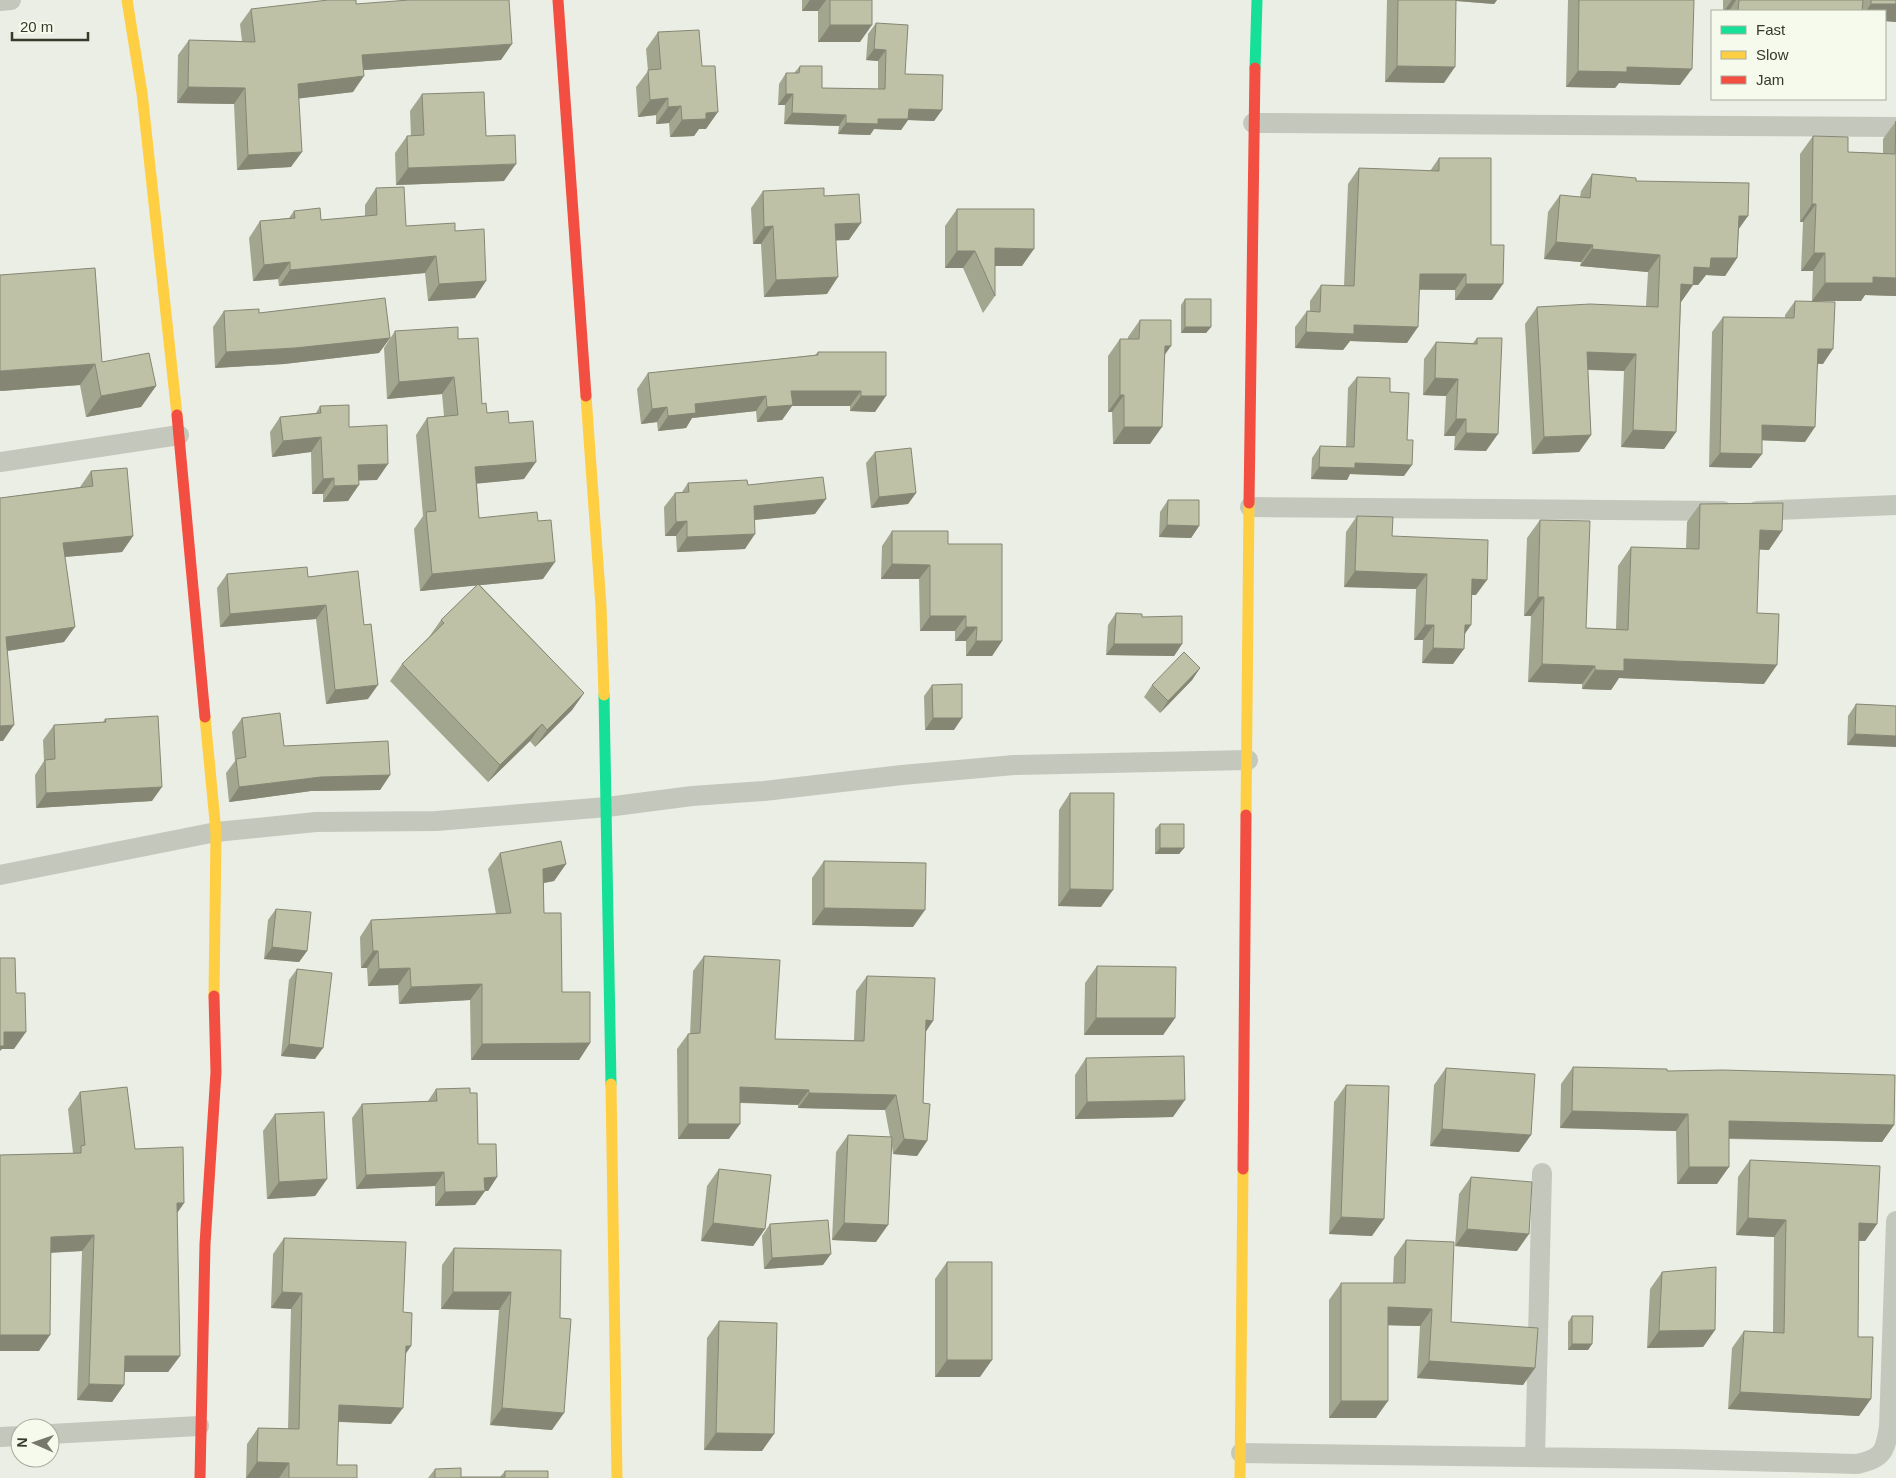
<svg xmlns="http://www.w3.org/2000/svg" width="1896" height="1478" viewBox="0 0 1896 1478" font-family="Arial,sans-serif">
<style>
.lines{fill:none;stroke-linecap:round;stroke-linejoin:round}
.street{stroke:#c4c8bc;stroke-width:20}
.fast{stroke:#16e098;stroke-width:11}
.slow{stroke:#ffcf43;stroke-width:11}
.jam{stroke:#f24e42;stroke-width:11}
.wall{fill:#a3a68f}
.shaded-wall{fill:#858774}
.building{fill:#bec1a6;stroke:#858774}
</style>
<rect width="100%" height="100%" fill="#ebeee4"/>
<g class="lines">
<path class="street" d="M0 1 11 0
M1253 123 1896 127
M0 462 179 435
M1250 507 1723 511
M1757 511 1896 505
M0 875 216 832 316 822 436 821 607 807 692 796 764 791 902 775 1014 765 1248 760
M50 1434 199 1426
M0 1437 20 1436
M1241 1453 1676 1459 1857 1464C1883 1458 1885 1452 1889 1427L1896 1221
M1535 1457 1542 1173"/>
<path class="fast" d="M1255 68 1257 0
M604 695 611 1084"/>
<path class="slow" d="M127 0 142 93 177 415
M586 396 601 606 604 695
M205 717 216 832 214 996
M1246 815 1249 503
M611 1084 617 1478
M1240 1478 1243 1169"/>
<path class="jam" d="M558 0 586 396
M177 415 205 717
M1249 503 1255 68
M1243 1169 1246 815
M200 1478 205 1244 216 1072 214 996"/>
</g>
<path class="wall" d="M802 0H872L860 42H818V11H802Z
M1387 0H1497L1494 4 1456 1 1444 83 1385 82Z
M1568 0H1694L1680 85 1619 83 1615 88 1566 87Z
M1723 0H1896V22L1885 21V11H1723Z
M356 4 501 60 364 70 353 92 299 98 291 167 237 170 234 104 177 103 178 55 189 40 242 41 240 24 251 9Z
M876 23 905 74 942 110 934 121 908 120 901 130 874 129 870 135 838 134 839 126 784 124 785 105H778L779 84 786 73H794L800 66 822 88 878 89V61L866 60 868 34Z
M658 32 706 129H699L694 136 670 137 669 123 656 124V115L638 117 636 87 648 71 646 49Z
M422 94 504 181 396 185 395 153 407 136H411L410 111Z
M1896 121V296L1865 295 1861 301H1812L1813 271H1801L1803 222H1800V154L1813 136 1848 152 1883 153V139Z
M1439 158 1492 300H1455V290H1420L1407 343 1350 341 1343 350 1295 348V327L1307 311H1310V301L1321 285 1344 286 1348 184 1359 168 1430 171Z
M1592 174 1636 181 1739 229 1737 258 1725 276 1706 275 1698 285H1693L1681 302 1676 432 1664 449 1621 447 1624 371 1588 370 1591 435 1579 452 1532 454 1525 324 1537 307 1646 306 1648 272 1580 266 1581 262 1544 259 1548 212 1560 195 1580 197 1581 191Z
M376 188 406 226 455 231 475 298 428 301 425 273 279 286 278 279 253 281 249 238 260 221 289 218 294 211 321 220 365 216V205Z
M763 191 824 196 849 240H836L827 294 764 297 761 244H753L751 208Z
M957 209 1022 266H995V296L983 313 963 268H945V226Z
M1185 299 1211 327 1206 333H1181V305Z
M1795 301 1823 364H1818L1805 442 1762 440V454L1751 468 1709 467 1712 332 1723 317 1785 318V315Z
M224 311 259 313 390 338 379 353 284 364 215 368 213 327Z
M1140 320 1165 355 1150 444H1113L1112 412H1108V356L1120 339H1128V337Z
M395 331 458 339 482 404 487 413 509 423 524 479 477 483 479 518 543 579 480 585 584 693 572 710 535 747 530 741 488 782 390 681 402 664 429 637 441 620 477 585 420 591 414 529 423 516 416 435 427 418 444 416 442 394 387 399 384 348Z
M1477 338 1486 451 1454 450 1455 436H1444L1446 396 1423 395 1424 359 1436 342 1473 343Z
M818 352H886L875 412 850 411V406H792L782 420 757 422 756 411 692 418 686 428 658 431 657 422 641 424 637 389 648 373 815 355Z
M102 362 156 386 141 407 86 417 80 385 0 391Z
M1357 377 1390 392 1404 476 1350 474 1347 480 1311 479 1312 458 1320 446 1346 447 1348 388Z
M320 406 349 427 377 480H359L348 501 323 502V494H312L311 452 272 457 270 432 280 417 316 413Z
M875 452 916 493 908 504 871 508 866 463Z
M91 471 133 536 122 552 65 557 64 642 7 651 3 741H0V498L80 487Z
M688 483 748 485 815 514 754 520 745 549 677 552 676 536H665L664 507 675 493 682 492Z
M1168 500 1199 526 1191 538 1159 537 1160 512Z
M1700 504 1769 550 1759 549 1757 613 1764 684 1619 678 1611 690 1582 689V684L1528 682 1531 616H1524L1527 538 1540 520 1586 628 1616 629 1618 566 1631 547 1686 549 1687 522Z
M1357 516 1392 536 1476 595H1472L1453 664 1422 663 1423 640H1414L1416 589 1344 587 1346 532Z
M892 531 948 544 1002 641 992 656H966V641H955V631H920L919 579H881L882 546Z
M227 574 308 577 364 625 368 699 326 704 316 619 220 627 217 588Z
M1116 613 1142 617 1182 644 1174 656 1106 655 1108 625Z
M1200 668 1192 680 1160 713 1144 697 1152 685Z
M932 685 954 730H925L924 696Z
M1856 704 1896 706 1847 745 1848 716Z
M242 718 284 746 390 775 380 790 311 791 229 802 226 773 235 761 232 732Z
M105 719 152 801 36 808 35 775 44 761 43 740 54 725 103 722Z
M1070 793 1101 907 1058 906 1059 810Z
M1160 824 1184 848 1179 854H1155V829Z
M500 853 566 864 554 881 544 883V913L562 992 590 1043 579 1060H471L470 1000 399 1004 398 985 368 986 367 968H361L360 937 371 920 496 914 488 869Z
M824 861 913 927 812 925V878Z
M276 909 307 951 299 962 264 959 268 920Z
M704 956 775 1039 854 1040 856 991 867 976 926 1031 923 1103 927 1141 917 1156 893 1154 892 1146 876 1242 832 1240 836 1152 848 1135 890 1137 885 1110 798 1108V1105L740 1103 729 1139H678L677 1049 688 1034H690L693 971Z
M1097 966 1175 1018 1163 1035H1084L1085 983Z
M297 969 315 1059 281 1056 289 980Z
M1086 1058 1173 1117 1075 1119V1075Z
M1573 1067 1667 1071 1894 1125 1882 1142 1729 1139 1717 1184H1677L1676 1131 1560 1128 1561 1084Z
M1446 1068 1519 1152 1430 1146 1434 1085Z
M1346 1085 1372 1236 1329 1234 1334 1102Z
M436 1089 470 1093 478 1144 497 1177 488 1191H485L475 1205 435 1206V1186L356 1189 352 1118 362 1104 428 1101Z
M80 1092 135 1149 184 1203 177 1213 180 1356 168 1372H124V1385L112 1402 77 1400 82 1251 51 1253 39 1351H0V1155L73 1153 68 1109Z
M275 1114 327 1179 315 1196 267 1199 263 1131Z
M1750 1160 1877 1224 1865 1241H1859L1858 1337 1859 1416 1728 1409 1732 1348 1744 1331 1773 1332 1774 1237 1736 1235 1738 1177Z
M719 1169 765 1229 753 1246 701 1241 707 1186Z
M1471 1177 1517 1251 1455 1246 1459 1194Z
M770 1224 823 1265 764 1269 762 1236Z
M284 1238 403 1312 411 1346 405 1354 391 1424 338 1422 337 1465 357 1478H246L247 1444 258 1428 288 1429 291 1309 271 1308 273 1254Z
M1406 1240 1451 1322 1535 1368 1523 1385 1417 1378 1420 1326 1388 1325 1376 1418H1329V1300L1341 1283H1393L1394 1257Z
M454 1248 560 1318 552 1430 490 1425 499 1310 441 1309 442 1265Z
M947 1262 980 1377H935V1279Z
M1662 1272 1715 1330 1703 1347 1647 1348 1650 1289Z
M1572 1316 1592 1344 1588 1350H1568V1322Z
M719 1321 762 1451 704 1450 707 1338Z
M435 1469 461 1477H500L505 1471 548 1478H428Z"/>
<path class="shaded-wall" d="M810 0H826L818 11H802Z
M1445 0H1497L1494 4Z
M1732 0H1736L1729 11H1724Z
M1871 4H1896V22L1885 21V11H1866Z
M830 25H872L860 42H818Z
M512 44 501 60 351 71 362 55Z
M874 49 886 50 878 61 866 60Z
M1397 66 1455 67 1444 83 1385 82Z
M1627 67 1692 69 1680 85 1619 83 1615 88 1566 87 1578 71Z
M364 76 353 92 287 100 298 84Z
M188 87 245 88 234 104 177 103Z
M786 94H793L785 105H778Z
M668 98 656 115 638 117 650 100Z
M681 106 669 123 656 124 668 107Z
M909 109 942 110 934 121 908 120 901 130 874 129 870 135 838 134 846 123 878 119Z
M718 112 706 129H699L694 136 670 137 682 120 706 113Z
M792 113 846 115 839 126 784 124Z
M302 152 291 167 237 170 248 155Z
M516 164 504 181 396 185 408 168Z
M1812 204H1816L1803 222H1800Z
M1739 216H1748L1736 233Z
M861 223 849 240 824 241 835 224Z
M773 226 761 244H753L764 227Z
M1556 242 1593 245 1581 262 1544 259Z
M995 248 1034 249 1022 266H983Z
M1592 249 1660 255 1648 272 1580 266Z
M957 251H975L963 268H945Z
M1814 253H1825L1813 271H1801Z
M436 256 425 273 279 286 290 270Z
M1711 258H1737L1725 276 1706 275 1698 285H1693L1681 302 1669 301 1694 267Z
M290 262 278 279 253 281 264 265Z
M1420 274H1466L1455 290 1409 289Z
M838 277 827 294 764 297 776 280Z
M1873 277 1896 278V296L1865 295 1861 301H1812L1825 283Z
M486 281 475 298 428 301 439 284Z
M1466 284H1503L1492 300H1455Z
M1354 325 1418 327 1407 343 1350 341 1343 350 1295 348 1306 332Z
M1185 327H1211L1206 333H1181Z
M390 338 379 353 284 364 215 368 226 352Z
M1165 346H1171L1159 363Z
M1818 349H1833L1823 364 1808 363Z
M1587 352 1636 354 1624 371 1575 369Z
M95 364 80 385 0 391V371Z
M454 377 442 394 387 399 399 382Z
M1435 378 1458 379 1446 396 1423 395Z
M156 386 141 407 86 417 101 396Z
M791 391H861L850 406H792L782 420 757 422 767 407Z
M1120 395H1124L1112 412H1108Z
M766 396 756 411 692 418 686 428 658 431 668 416 695 404Z
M861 396H886L875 412 850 411Z
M667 407 657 422 641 424 652 409Z
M1456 419H1466L1455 436H1444Z
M1762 425 1815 427 1805 442 1752 440Z
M1124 427H1162L1150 444H1113Z
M1633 430 1676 432 1664 449 1621 447Z
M1466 433 1498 434 1486 451 1454 450Z
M1591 435 1579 452 1532 454 1544 437Z
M321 437 311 452 272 457 283 441Z
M1720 453 1762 454 1751 468 1709 467Z
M536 462 524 479 463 485 475 467Z
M1355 463 1412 465 1404 476 1350 474 1347 480 1311 479 1319 467Z
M388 464 377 480 347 481 358 465Z
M334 478 323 494H312L323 479Z
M359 485 348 501 323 502 334 486Z
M916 493 908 504 871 508 879 497Z
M826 499 815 514 743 521 754 506Z
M687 521 676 536H665L676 522Z
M1167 525 1199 526 1191 538 1159 537Z
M1760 530 1782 531 1769 550 1747 549Z
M755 534 745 549 677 552 687 537Z
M133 536 122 552 52 558 63 543Z
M555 562 543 579 420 591 432 574Z
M892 564 930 565 919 579H881Z
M1355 571 1427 574 1416 589 1344 587Z
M1472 579 1487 580 1476 595H1462Z
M1538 597H1544L1531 616H1524Z
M326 605 316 619 220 627 230 614Z
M930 616H966L955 631H920Z
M1425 625H1434L1423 640H1414Z
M1465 625H1471L1460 641Z
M75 627 64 642 0 652 6 637Z
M966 627H977L966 641H955Z
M976 641H1002L992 656H966Z
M1114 644H1182L1174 656 1106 655Z
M1433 648 1464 649 1453 664 1422 663Z
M1624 659 1777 665 1764 684 1619 678 1611 690 1582 689 1595 670Z
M1542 664 1595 666 1582 684 1528 682Z
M1200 668 1192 680 1160 713 1168 701Z
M378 685 368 699 326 704 335 690Z
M584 693 572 710 535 747 547 730Z
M933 718H962L954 730H925Z
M542 724 530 741 488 782 500 765Z
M14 725 3 741H0V726Z
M1855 734 1896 736V747L1847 745Z
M390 775 380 790 311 791 229 802 239 787 321 777Z
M162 787 152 801 36 808 46 793Z
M1160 848H1184L1179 854H1155Z
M566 864 554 881 532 885 543 869Z
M1070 889 1113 890 1101 907 1058 906Z
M824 908 925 910 913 927 812 925Z
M272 947 307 951 299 962 264 959Z
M373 951H378L367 968H361Z
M410 968 398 985 368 986 379 969Z
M482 984 470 1000 399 1004 411 987Z
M1096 1018H1175L1163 1035H1084Z
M926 1020 933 1021 923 1036Z
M4 1032H26L14 1049H2L0 1051V1037Z
M590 1043 579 1060H471L482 1044Z
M289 1044 323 1048 315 1059 281 1056Z
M740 1087 809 1090 798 1105 729 1102Z
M809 1093 896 1095 885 1110 798 1108Z
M1185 1100 1173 1117 1075 1119 1087 1102Z
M1572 1111 1688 1114 1676 1131 1560 1128Z
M1729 1121 1894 1125 1882 1142 1717 1138Z
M688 1124H740L729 1139H678Z
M1442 1129 1531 1135 1519 1152 1430 1146Z
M904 1139 927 1141 917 1156 893 1154Z
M1689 1167H1729L1717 1184H1677Z
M444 1172 435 1186 356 1189 366 1175Z
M497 1177 488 1191H478H485L475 1205 435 1206 445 1192 484 1178Z
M327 1179 315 1196 267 1199 279 1182Z
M177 1203H184L173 1219Z
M1341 1217 1384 1219 1372 1236 1329 1234Z
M1748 1218 1786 1220 1774 1237 1736 1235Z
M713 1223 765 1229 753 1246 701 1241Z
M844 1223 888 1225 876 1242 832 1240Z
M1859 1223 1877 1224 1865 1241 1847 1240Z
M1467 1229 1529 1234 1517 1251 1455 1246Z
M94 1235 82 1251 39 1253 51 1237Z
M831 1254 823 1265 764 1269 772 1258Z
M282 1292 302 1293 291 1309 271 1308Z
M453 1292H511L499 1310 441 1309Z
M1388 1307 1432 1309 1420 1326 1376 1325Z
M1715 1330 1703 1347 1647 1348 1659 1331Z
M0 1335H50L39 1351H0Z
M1572 1344H1592L1588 1350H1568Z
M406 1346H411L400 1362Z
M125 1356H180L168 1372H113Z
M947 1360H992L980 1377H935Z
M1429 1361 1535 1368 1523 1385 1417 1378Z
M89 1384 124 1385 112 1402 77 1400Z
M1740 1392 1871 1399 1859 1416 1728 1409Z
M1341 1401H1388L1376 1418H1329Z
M339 1405 403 1408 391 1424 327 1421Z
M502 1408 564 1413 552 1430 490 1425Z
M716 1433 774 1434 762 1451 704 1450Z
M257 1462 289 1463 279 1478H246Z"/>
<path class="building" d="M328 0H356V4L409 0H509L512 44 362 55 364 76 298 84 302 152 248 155 245 88 188 87 189 40 255 42 251 9Z
M830 0H872V25H830Z
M1398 0H1456L1455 67 1397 66Z
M1579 0H1694L1692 69 1627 67V72L1578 71Z
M1739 0H1863L1862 11H1738Z
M1871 0H1896V4H1871Z
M876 23 908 25 905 74 943 75 942 110 909 109 908 119H878V124L846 123V115L792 113 793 94H786V73H799L800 66H822V88L885 89 886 50 874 49Z
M699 30 702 66H715L718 112 706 113V119L682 120 681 106 668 107V98L650 100 648 70 661 69 658 32Z
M484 92 486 136 515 135 516 164 408 168 407 136 424 135 422 94Z
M1896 121V278L1873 277V283H1825V253H1814L1816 204H1812L1813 136 1848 137V152L1895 154Z
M1439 158H1491V245H1504L1503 284H1466V274H1420L1418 327 1354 325V334L1306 332 1307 311 1320 312 1321 285 1354 286 1359 168 1439 171Z
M1592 174 1636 178V181L1749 183 1748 216H1739L1737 258H1711L1710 268 1694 267 1693 285 1681 284 1676 432 1633 430 1636 354 1587 352 1591 435 1544 437 1537 307 1590 304 1658 307 1660 255 1592 249 1593 245 1556 242 1560 195 1590 198Z
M404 187 406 226 455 223V231L484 229 486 281 439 284 436 256 290 270V262L264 265 260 221 295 218 294 211 320 208 321 220 377 215 376 188Z
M824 188V196L859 194 861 223 835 224 838 277 776 280 773 226 764 227 763 191Z
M957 209H1034V249L995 248V296L975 251H957Z
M95 268 102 362 149 353 156 386 101 396 95 364 0 371V275Z
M385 298 390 338 295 348 226 352 224 311 259 309V313Z
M1185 299H1211V327H1185Z
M1795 301 1835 302 1833 349H1818L1815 427 1762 425V454L1720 453 1723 317 1794 318Z
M1140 320H1171V346H1165L1162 427H1124V395H1120V339H1139Z
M458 327V339L478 338 482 404 486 403 487 413 508 411 509 423 533 421 536 462 475 467 479 518 537 512 538 521 551 520 555 562 432 574 426 512 436 511 427 418 458 415 454 377 399 382 395 331Z
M1477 338H1502L1498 434 1466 433V419H1456L1458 379 1435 378 1436 342 1477 344Z
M818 352H886V396H861V391H791L793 405 767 407 766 396 695 404 696 413 668 416 667 407 652 409 648 373 818 355Z
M1357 377 1390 378V392L1409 393 1407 440H1413L1412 465 1355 463V468L1319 467 1320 446 1354 447Z
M349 405V427L387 425 388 464 358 465 359 485 334 486V478L323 479 321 437 283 441 280 417 321 413 320 406Z
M911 448 916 493 879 497 875 452Z
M127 468 133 536 63 543 75 627 6 637 14 725 0 726V498L93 486 91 471Z
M823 477 826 499 754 506 755 534 687 537V521L676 522 675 493 689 492 688 483 747 480 748 485Z
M1168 500H1199V526L1167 525Z
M1783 503 1782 531 1760 530 1757 613 1779 614 1777 665 1624 659V671L1595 670V666L1542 664 1544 597H1538L1540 520 1590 521 1586 628 1628 630 1631 547 1699 549 1700 504Z
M1357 516 1393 517 1392 536 1488 540 1487 580 1472 579 1471 625H1465L1464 649 1433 648 1434 625H1425L1427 574 1355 571Z
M892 531H948V544H1002V641H976L977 627H966V616H930V565L892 564Z
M307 567 308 577 358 571 364 625 371 624 378 685 335 690 326 605 230 614 227 574Z
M478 584 584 693 547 730 542 724 500 765 402 664 444 623 441 620Z
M1116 613 1142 614V617L1182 616V644H1114Z
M1184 652 1200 668 1168 701 1152 685Z
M962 684V718H933L932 685Z
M1856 704 1896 706V736L1855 734Z
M280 713 284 746 388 741 390 775 321 777 239 787 236 759 246 757 242 718Z
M158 716 162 787 46 793 45 760 55 759 54 725 106 722 105 719Z
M1070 793H1114L1113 890 1070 889Z
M1160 824H1184V848H1160Z
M561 841 566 864 543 869 544 913H561L562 992H590V1043L482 1044V984L411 987 410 968 379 969 378 951H373L371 920 511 913 500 853Z
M824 861 926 863 925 910 824 908Z
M276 909 311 912 307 951 272 947Z
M704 956 780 960 775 1039 864 1041 867 976 935 978 933 1021 926 1020 923 1103 930 1104 927 1141 904 1139 896 1095 809 1093V1090L740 1087V1124H688V1034L700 1033Z
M0 958H15L16 993H25L26 1032H4V1046H0Z
M1097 966 1176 967 1175 1018H1096Z
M297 969 332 973 323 1048 289 1044Z
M1184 1056 1185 1100 1087 1102 1086 1058Z
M1573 1067 1667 1069V1071L1723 1070 1895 1075 1894 1125 1729 1121V1167H1689L1688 1114 1572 1111Z
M1446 1068 1535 1074 1531 1135 1442 1129Z
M1346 1085 1389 1086 1384 1219 1341 1217Z
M127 1087 135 1149 183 1147 184 1203H177L180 1356H125L124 1385 89 1384 94 1235 51 1237 50 1335H0V1155L81 1153V1146L85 1145 80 1092Z
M470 1088V1093H477L478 1144H496L497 1177 484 1178 485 1191 445 1192 444 1172 366 1175 362 1104 437 1101 436 1089Z
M324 1112 327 1179 279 1182 275 1114Z
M848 1135 892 1137 888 1225 844 1223Z
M1750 1160 1880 1166 1877 1224 1859 1223 1858 1337H1873L1871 1399 1740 1392 1744 1331 1784 1333 1786 1220 1748 1218Z
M719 1169 771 1175 765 1229 713 1223Z
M1471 1177 1532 1182 1529 1234 1467 1229Z
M828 1220 831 1254 772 1258 770 1224Z
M284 1238 406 1242 403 1312 412 1313 411 1346H406L403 1408 339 1405 337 1465H357V1478H289V1463L257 1462 258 1428 299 1429 302 1293 282 1292Z
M1406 1240 1454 1242 1451 1322 1538 1328 1535 1368 1429 1361 1432 1309 1388 1307V1401H1341V1283H1405Z
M454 1248 561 1250 560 1318 571 1319 564 1413 502 1408 511 1292H453Z
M947 1262H992V1360H947Z
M1716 1267 1715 1330 1659 1331 1662 1272Z
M1572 1316H1593L1592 1344H1572Z
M719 1321 777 1323 774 1434 716 1433Z
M461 1468V1477H505V1471H548V1478H435V1469Z"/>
<rect x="1711" y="10" width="175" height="90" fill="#f5faec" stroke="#a9ad9e"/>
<rect x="1721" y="26" width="25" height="8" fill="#16e098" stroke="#a9ad9e"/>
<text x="1756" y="35" font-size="15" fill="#37392a">Fast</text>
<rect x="1721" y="51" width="25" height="8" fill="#ffcf43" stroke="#a9ad9e"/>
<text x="1756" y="60" font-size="15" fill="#37392a">Slow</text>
<rect x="1721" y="76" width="25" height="8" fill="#f24e42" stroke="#a9ad9e"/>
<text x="1756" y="85" font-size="15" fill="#37392a">Jam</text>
<g transform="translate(35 1443) rotate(272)"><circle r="24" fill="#f5faec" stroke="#a9ad9e"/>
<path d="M0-4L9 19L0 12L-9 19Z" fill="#76786b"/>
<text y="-8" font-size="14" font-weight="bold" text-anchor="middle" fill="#37392a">N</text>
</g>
<path d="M12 32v8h76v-8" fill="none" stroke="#37392a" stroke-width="2.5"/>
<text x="20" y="32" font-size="15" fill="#37392a" stroke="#f5faec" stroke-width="4" paint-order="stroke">20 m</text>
</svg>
